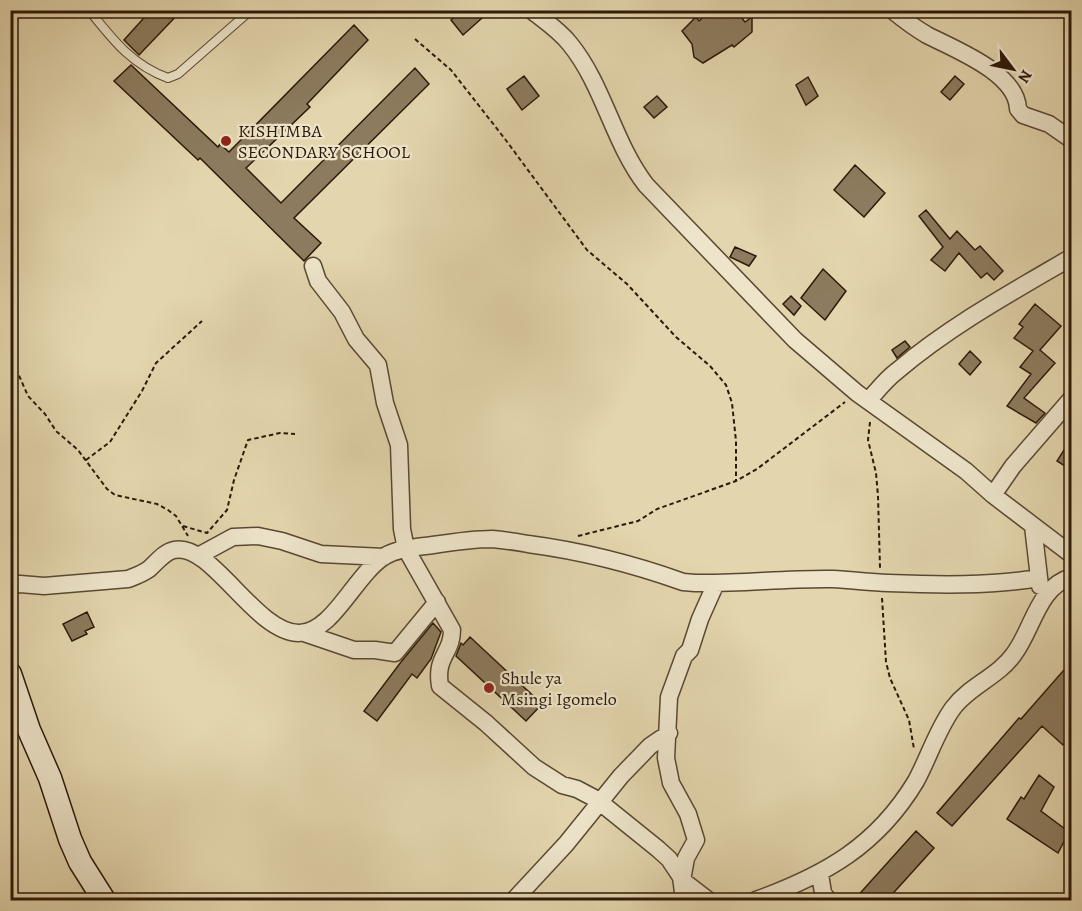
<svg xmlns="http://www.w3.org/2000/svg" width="1082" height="911" viewBox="0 0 1082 911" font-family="Alegreya,serif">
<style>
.building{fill:#8c7b5e;stroke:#2d1909;stroke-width:1.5}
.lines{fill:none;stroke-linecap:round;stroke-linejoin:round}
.lane-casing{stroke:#5a4832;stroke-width:10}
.street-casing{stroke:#5a4832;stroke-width:19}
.secondary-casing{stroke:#2d1909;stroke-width:25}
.path{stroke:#2d1909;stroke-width:2;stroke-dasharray:4.5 3;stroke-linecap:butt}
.lane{stroke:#ede4ca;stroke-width:8}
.street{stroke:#ede4ca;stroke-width:16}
.secondary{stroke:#ede4ca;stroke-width:22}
.poi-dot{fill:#8f2418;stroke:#ede4ca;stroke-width:2}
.labels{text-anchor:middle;stroke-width:4.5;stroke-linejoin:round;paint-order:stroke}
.poi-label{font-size:18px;fill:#2d1909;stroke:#ede4ca;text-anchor:start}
</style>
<rect width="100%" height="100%" fill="#e3d5ad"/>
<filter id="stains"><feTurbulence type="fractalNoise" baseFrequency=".00333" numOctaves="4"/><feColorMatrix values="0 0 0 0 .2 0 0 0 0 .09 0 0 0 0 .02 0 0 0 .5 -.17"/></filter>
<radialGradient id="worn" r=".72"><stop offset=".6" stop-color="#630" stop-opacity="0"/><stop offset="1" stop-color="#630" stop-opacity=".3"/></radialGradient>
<path class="building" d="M151 10H182L139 55 124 40Z
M462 10H491L463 35 451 20Z
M711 10H735L745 22 752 17V32L734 47 732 45 703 63 694 57 692 44 682 31 696 17 699 21Z
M354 25 368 40 307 104 310 107 246 168 281 203 415 68 429 84 294 218 321 243 304 261 200 158 198 160 114 81 131 65 218 147 220 144 229 152Z
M524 76 539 96 522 110 507 89Z
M955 76 964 84 950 100 941 92Z
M808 77 818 96 806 105 796 85Z
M657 96 667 107 654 118 644 107Z
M855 165 885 193 864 217 834 190Z
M926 210 950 239 957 231 975 250 980 246 1003 271 994 280 987 273 981 278 959 253 945 271 931 260 943 247 919 216Z
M735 247 756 256 749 266 730 257Z
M823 269 846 291 825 320 801 298Z
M791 296 801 306 794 315 783 304Z
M1035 304 1061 326 1040 350 1055 363 1024 398 1045 413 1036 423 1007 406 1031 374 1020 367 1033 351 1014 338 1023 327 1019 324Z
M905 341 910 347 897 358 892 350Z
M970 351 981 362 970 375 959 364Z
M1071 439V470L1057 461Z
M87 612 94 627 85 631 87 634 72 641 63 624Z
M433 623 441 632 431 659 417 678 412 674 377 721 364 711 401 662Z
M470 637 542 704 526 721 456 656 461 643 463 645Z
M1071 662V736L1063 745 1042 726 952 826 937 813 1019 718 1021 719Z
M1039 775 1054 787 1041 811 1069 832 1058 853 1007 819 1021 797 1024 799Z
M916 831 934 848 887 900H854Z"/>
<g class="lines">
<defs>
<path id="lane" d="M89 10C113 40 132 65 168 78L178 74 251 10"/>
<path id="street" d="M531 10C545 21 559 30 570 44 604 86 613 142 646 185L795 340 857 393 966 471 993 495 1072 555
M892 10C903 19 915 28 927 35 954 49 1017 73 1018 109L1023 115 1049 124 1072 140
M313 266 318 281 342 312 356 339 378 365 385 403 399 445 402 529 406 549 452 630C452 654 435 656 440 686L486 723 534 767 562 785 577 789 596 799 658 849 669 859 681 877 684 900
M868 401C877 391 886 379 897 371 950 326 1012 292 1072 257
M993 495 1013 466 1072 398
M1033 526 1040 586
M198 556 233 537 258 536 282 541 321 554 384 557
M10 585 20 584 44 586 128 579C136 576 142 574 149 569 156 563 164 552 174 550 211 541 255 633 299 633 333 633 355 574 385 556 398 548 418 547 433 545 453 542 473 539 492 539 504 540 517 542 528 544 581 551 633 564 683 582L695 583C741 584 787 578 833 579 851 580 869 582 888 583 938 585 990 586 1039 578
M304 633 354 650H375L395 653 437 602
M820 874 823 893 828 900
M514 900 566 844 621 776 650 746 669 733
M708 900 682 880 686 858 696 840 688 814 671 783 666 758 669 697 684 656 690 650 700 619 716 583
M756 900C825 875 877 846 916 781 929 757 937 730 953 708 969 686 998 677 1014 654 1033 629 1038 586 1072 577"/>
<path id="secondary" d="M10 674 29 730 50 778 70 839 80 862 104 900"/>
</defs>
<use href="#lane" class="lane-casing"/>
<use href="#street" class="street-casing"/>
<use href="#secondary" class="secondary-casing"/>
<path class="path" d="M415 39 451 70 505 139 587 250 627 284 676 337 710 366 726 385 732 403 736 441V481
M10 355 28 396 45 414 56 431 78 450 107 489 115 495 157 504 168 510 176 516 188 536
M870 422 868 440 876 473 878 496 880 568
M86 460 110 442 142 391 156 363 202 321
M183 526 207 533 227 510 234 480 248 440 280 433 295 434
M578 536 638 521 657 509 736 481 757 469 845 402
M882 598 886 662 890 678 909 720 914 749"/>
<use href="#lane" class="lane"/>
<use href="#street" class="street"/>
<use href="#secondary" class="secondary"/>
</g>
<g class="poi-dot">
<circle cx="226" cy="141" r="6"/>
<circle cx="489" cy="688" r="6"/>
</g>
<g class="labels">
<g class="poi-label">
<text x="238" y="137">KISHIMBA<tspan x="238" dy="21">SECONDARY SCHOOL</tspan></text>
<text x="501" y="684">Shule ya<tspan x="501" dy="21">Msingi Igomelo</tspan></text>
</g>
</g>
<rect width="1082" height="911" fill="none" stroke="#e3d5ad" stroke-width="36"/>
<rect x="12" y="12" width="1058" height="887" fill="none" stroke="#2d1909" stroke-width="3"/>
<rect x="18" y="18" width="1046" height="875" fill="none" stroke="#2d1909" stroke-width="1.5"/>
<g transform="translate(1013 69) rotate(122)" stroke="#ede4ca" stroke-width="4.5" paint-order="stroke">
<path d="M0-4.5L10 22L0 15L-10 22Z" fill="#2d1909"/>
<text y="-9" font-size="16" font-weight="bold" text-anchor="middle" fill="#2d1909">N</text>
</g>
<rect width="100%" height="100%" filter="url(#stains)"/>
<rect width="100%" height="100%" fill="url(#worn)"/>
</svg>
